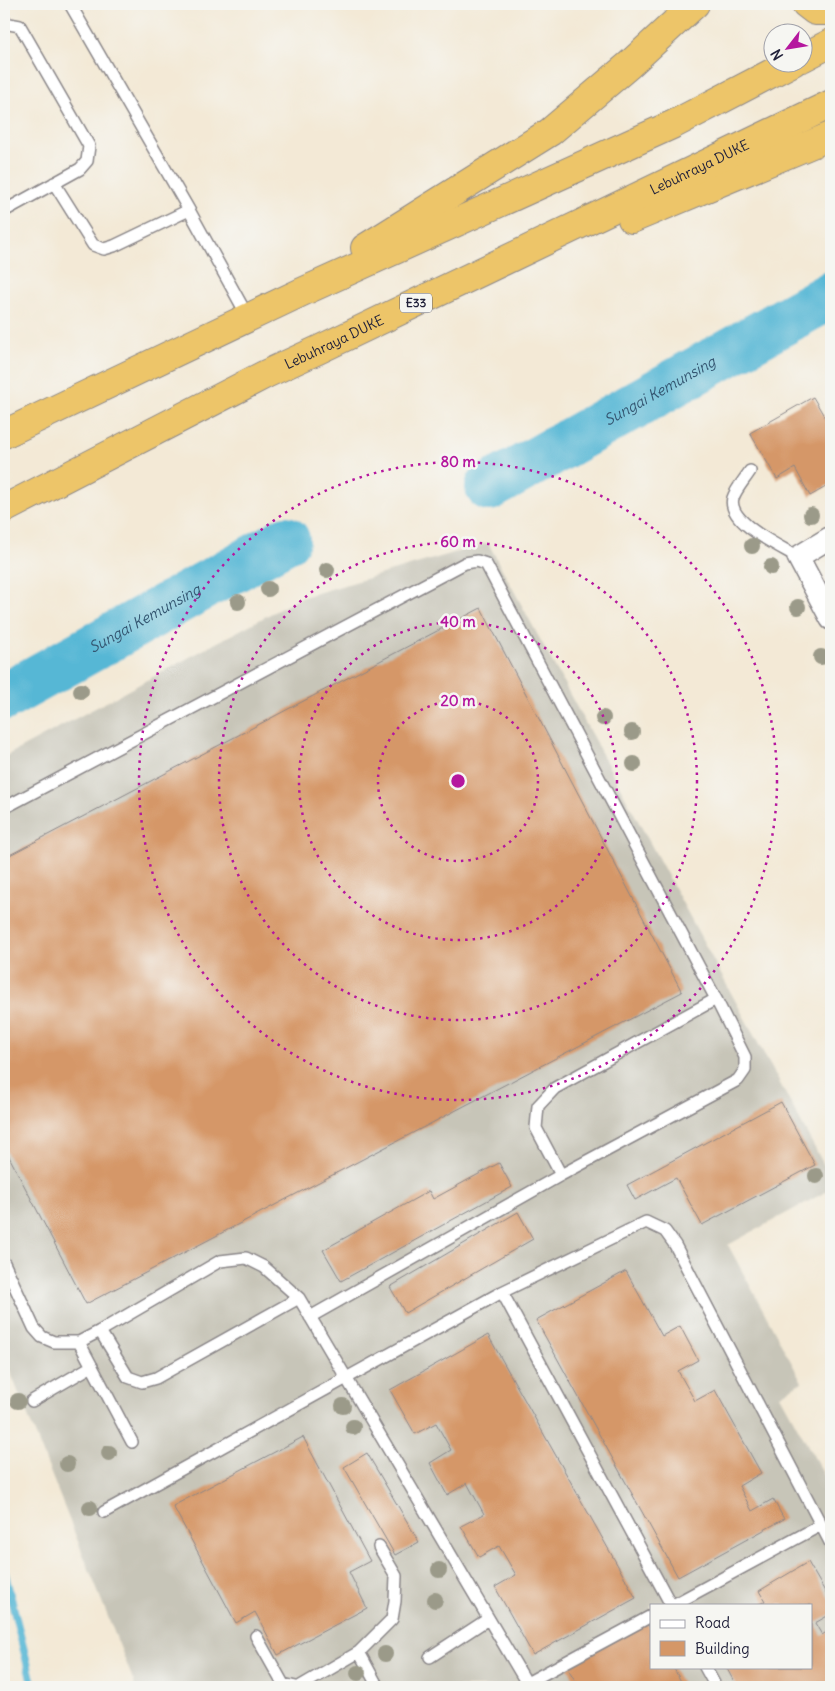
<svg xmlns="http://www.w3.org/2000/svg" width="835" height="1691" viewBox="0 0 835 1691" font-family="Delius,sans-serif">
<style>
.industrial{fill:#c7c5b8;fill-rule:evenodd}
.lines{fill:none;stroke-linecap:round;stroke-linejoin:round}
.stream{stroke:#56b7d5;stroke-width:8}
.river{stroke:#56b7d5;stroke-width:48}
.building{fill:#d59767}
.service-casing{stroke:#8a8688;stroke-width:14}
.minor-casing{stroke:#8a8688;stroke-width:24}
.motorway-casing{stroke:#8a8688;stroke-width:30}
.service{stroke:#fff;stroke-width:11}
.minor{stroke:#fff;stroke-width:21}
.motorway{stroke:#edc569;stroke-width:28}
.tree{fill:#9b9a89}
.ring{fill:none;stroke:#b5179e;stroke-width:2.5;stroke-dasharray:2.5 5}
.labels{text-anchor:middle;stroke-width:5;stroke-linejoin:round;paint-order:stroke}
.shield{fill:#f6f6f2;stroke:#626272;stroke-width:1}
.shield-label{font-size:12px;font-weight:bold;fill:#22223b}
.street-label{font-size:14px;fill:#22223b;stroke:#f6f6f2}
.water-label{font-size:15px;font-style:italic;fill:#345671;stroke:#f6f6f2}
.centre{fill:#b5179e;stroke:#f6f6f2;stroke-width:2.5}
.ring-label{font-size:15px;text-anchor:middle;font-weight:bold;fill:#b5179e;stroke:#f6f6f2;stroke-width:5;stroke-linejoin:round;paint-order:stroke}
</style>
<rect width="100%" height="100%" fill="#f6f6f2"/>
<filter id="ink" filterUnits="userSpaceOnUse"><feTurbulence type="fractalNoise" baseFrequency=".02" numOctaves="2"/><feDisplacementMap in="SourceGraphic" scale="10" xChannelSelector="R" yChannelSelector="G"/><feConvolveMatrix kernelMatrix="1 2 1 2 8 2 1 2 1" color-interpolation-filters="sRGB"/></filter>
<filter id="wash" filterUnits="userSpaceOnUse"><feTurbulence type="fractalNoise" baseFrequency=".0096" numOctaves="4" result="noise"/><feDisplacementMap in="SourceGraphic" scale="20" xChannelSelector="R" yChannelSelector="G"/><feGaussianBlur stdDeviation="1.12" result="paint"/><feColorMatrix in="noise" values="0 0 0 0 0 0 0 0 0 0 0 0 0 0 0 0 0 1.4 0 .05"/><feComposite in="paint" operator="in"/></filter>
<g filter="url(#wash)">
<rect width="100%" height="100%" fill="#f3e9d6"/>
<path class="industrial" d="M488 543 831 1178V1189L728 1245 802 1382 780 1395 831 1488V1687H135L134 1682 4 1356V757L300 598ZM651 1605H811V1667H651Z"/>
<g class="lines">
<path class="stream" d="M4 1570 33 1687"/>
<g class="river">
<path id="s1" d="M489 487 831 295"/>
<path id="s2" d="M4 697 286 540"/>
</g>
</g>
<g id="blocks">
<path class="building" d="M813 397 831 428V484L810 496 795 468 777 479 750 433Z
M481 608 682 992 86 1304 4 1147V858Z
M781 1102 815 1165 702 1225 676 1178 635 1200 627 1185Z
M499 1163 512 1187 341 1281 323 1250 429 1191 433 1199Z
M518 1212 533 1239 405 1313 390 1287Z
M626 1271 662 1336 680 1326 698 1360 678 1371 695 1401 715 1390 761 1473 739 1486 752 1511 773 1499 784 1519 678 1577 536 1320Z
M488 1335 636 1598 533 1655 495 1587 516 1575 499 1546 479 1557 461 1526 484 1514 467 1483 447 1495 430 1463 451 1450 436 1423 415 1434 390 1390Z
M303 1437 370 1561 349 1572 367 1608 278 1655 255 1612 236 1623 173 1506Z
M367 1453 419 1542 395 1555 344 1467Z
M808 1562 831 1602V1614L815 1623 822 1635 831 1629V1687H737L726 1667H811V1605H758L765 1601 759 1591Z
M646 1621 651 1630V1667H673L684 1687H579L567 1667Z"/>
</g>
</g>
<g filter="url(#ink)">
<use href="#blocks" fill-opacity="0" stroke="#8a8688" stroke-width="1"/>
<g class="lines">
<defs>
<path id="service" d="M70 4 189 210 248 317
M4 23 20 26 89 146 87 161 80 169 4 211
M54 183 93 245 104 249 114 246 189 210
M750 471C745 479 736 489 733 498 726 522 781 547 798 557
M4 808 465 563 477 561 486 564 716 999 745 1057V1070L738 1080 561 1175 310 1317
M561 1175 536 1128 538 1106 555 1088 716 999
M4 1263 34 1328 42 1337 54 1342H79L100 1331 220 1261 246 1258 264 1267 299 1298 529 1687
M502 1292 671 1605
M100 1331 128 1377 142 1382 156 1378 299 1298
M79 1342 132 1442
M32 1401 92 1366
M104 1512 502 1292 646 1222 665 1231 675 1245 831 1544
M673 1605 821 1525
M256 1636 283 1684 296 1687
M359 1652 378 1687
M430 1657 488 1619
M705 1667 716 1687
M527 1683 651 1616
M299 1687 359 1652 392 1619 395 1601 396 1576 379 1547"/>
<path id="minor" d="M831 537 798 557 831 619"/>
<g id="motorway">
<path d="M806 4 815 11H831"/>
<path d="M802 58 831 43"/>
<path d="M632 219 831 136"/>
<path d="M365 248 550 132 629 65 695 4"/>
<path d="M4 434 302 292 674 124 793 62"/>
<path id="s3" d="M4 509 266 374 318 350 831 104"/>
</g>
</defs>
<use href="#service" class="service-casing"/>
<use href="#minor" class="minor-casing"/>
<use href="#motorway" class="motorway-casing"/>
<use href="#service" class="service"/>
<use href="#minor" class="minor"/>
<use href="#motorway" class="motorway"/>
</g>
<g class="tree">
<circle cx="811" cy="515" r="8"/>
<circle cx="752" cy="546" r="8"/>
<circle cx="771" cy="567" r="8"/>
<circle cx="327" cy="570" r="8"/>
<circle cx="268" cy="589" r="8"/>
<circle cx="238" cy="602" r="8"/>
<circle cx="798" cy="607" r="8"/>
<circle cx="821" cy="657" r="8"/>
<circle cx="81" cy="691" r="8"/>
<circle cx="603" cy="718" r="8"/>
<circle cx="632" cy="732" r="8"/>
<circle cx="634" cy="764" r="8"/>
<circle cx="816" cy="1176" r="8"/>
<circle cx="18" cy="1401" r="8"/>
<circle cx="343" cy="1406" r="8"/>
<circle cx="353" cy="1427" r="8"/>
<circle cx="109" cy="1453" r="8"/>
<circle cx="67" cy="1464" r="8"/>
<circle cx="90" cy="1508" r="8"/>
<circle cx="439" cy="1570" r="8"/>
<circle cx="435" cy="1600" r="8"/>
<circle cx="385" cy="1654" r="8"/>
<circle cx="358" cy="1673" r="8"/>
</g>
</g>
<g class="ring">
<circle cx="458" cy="781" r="80"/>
<circle cx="458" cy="781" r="159"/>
<circle cx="458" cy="781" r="239"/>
<circle cx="458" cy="781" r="319"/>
</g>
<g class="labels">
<rect class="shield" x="400" y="293.5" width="32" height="19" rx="4"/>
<g class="shield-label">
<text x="416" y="307">E33</text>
</g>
<g class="street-label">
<text dy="5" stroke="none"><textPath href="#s3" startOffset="775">Lebuhraya DUKE</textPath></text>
<text dy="5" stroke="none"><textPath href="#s3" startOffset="370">Lebuhraya DUKE</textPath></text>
</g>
<g class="water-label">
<text dy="5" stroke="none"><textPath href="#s1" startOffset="196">Sungai Kemunsing</textPath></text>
<text dy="5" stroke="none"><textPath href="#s2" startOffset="161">Sungai Kemunsing</textPath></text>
</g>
</g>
<circle cx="458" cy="781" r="8" class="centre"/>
<g class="ring-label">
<text x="458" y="467">80 m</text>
<text x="458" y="547">60 m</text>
<text x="458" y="627">40 m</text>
<text x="458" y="706">20 m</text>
</g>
<rect width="835" height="1691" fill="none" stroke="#f6f6f2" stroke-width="20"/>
<rect x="650" y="1604" width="162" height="65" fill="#f6f6f2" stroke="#a1a1a9"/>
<rect x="660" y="1620" width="25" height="8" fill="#ffffff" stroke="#a1a1a9"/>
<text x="695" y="1628" font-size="15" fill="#22223b">Road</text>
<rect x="660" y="1641" width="25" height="15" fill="#d59767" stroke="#a1a1a9"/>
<text x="695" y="1654" font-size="15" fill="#22223b">Building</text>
<g transform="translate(788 48) rotate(239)"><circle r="24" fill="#f6f6f2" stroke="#a1a1a9"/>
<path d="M0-4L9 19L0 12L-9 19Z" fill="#b5179e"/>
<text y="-8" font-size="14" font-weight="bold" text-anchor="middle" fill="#22223b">N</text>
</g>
</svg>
